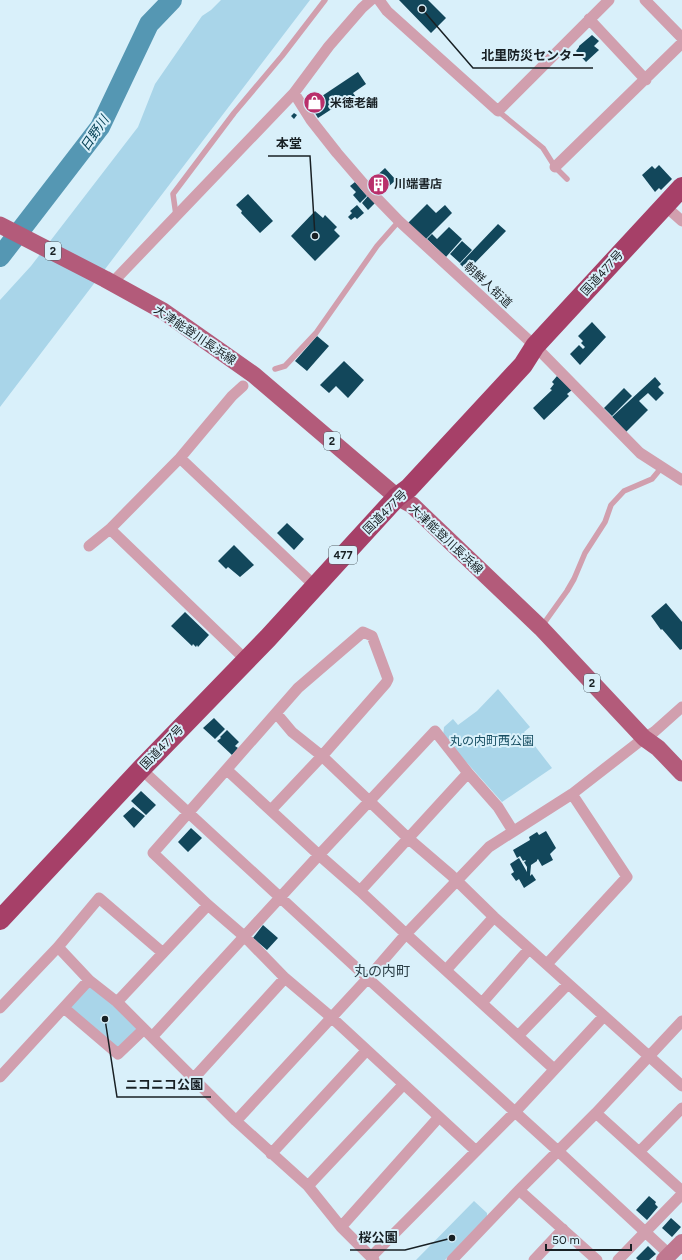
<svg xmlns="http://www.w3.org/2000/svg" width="682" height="1260" viewBox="0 0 682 1260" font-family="Figtree,'Noto Sans JP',sans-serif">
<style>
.green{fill:#a9d5e9}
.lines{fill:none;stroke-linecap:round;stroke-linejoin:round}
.river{stroke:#5597b3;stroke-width:20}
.building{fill:#12475b}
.lane{stroke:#d19fae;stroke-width:5.5}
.street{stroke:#d19fae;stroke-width:11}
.secondary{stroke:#c07890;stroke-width:16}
.primary{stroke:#b35b7a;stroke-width:17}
.highway{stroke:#a64068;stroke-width:20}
.labels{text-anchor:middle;stroke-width:4;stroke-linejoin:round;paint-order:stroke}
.shield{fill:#d9f0fa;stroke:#525e64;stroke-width:1}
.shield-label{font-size:11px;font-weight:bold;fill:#182024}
.poi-label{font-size:12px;font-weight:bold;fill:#182024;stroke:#d9f0fa;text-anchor:start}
.street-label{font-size:12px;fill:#182024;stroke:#d9f0fa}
.park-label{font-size:12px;fill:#164d61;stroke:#d9f0fa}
.water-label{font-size:13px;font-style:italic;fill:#054155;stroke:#d9f0fa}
.quarter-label{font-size:14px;fill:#2b3e46;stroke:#d9f0fa}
.leader{fill:none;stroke:#182024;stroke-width:1.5}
.callout-dot{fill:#182024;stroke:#d9f0fa;stroke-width:1.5}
.callout-label{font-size:13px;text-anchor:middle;font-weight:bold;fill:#182024;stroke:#d9f0fa;stroke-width:4;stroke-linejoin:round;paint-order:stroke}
</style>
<rect width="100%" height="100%" fill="#d9f0fa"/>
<path class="green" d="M221 0H310L0 407V300L31 266 138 127 155 84 202 16 211 10Z
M498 689 530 727 524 732 552 768 502 802 443 736 444 727 453 719 458 725 477 711Z
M87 987H94L139 1029 115 1049 71 1008 70 1005Z
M474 1201 487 1213V1217L445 1260H416Z"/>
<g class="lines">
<path class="river" d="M0 257 100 127 149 24 172 0"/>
</g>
<path class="building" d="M399 0H428L446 18 431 33Z
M592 35 599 41 594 46 599 50 586 62 576 51 579 47V46Z
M358 72 366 84 353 93 358 100 346 109 344 106 345 105 339 95 337 96 341 103 318 118 307 100 322 96Z
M294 113 297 115 294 119 291 116Z
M659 165 672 179 661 190 659 188 655 192 642 175 652 166 655 169Z
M385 168 396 180 380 194 370 182Z
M355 182 367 196 360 203 353 195 356 192 350 186Z
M248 194 273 221 260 233 241 213 242 211 236 205Z
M368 196 375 203 368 210 362 203Z
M427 204 436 213 445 205 452 213 425 240 408 223Z
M357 205 364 213 357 219 355 217 351 220 348 217 352 213 350 211Z
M315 211 323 218 325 215 337 227 334 230 340 236 315 261 291 236Z
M498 224 506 231 467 271 460 264Z
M449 227 462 239 446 257 427 239 432 234 437 239Z
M462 241 472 250 460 263 450 254Z
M592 322 606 337 580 365 570 354 579 345 583 349 585 347 581 343 583 341 578 336Z
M317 336 329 346 307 371 295 361Z
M344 361 364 380 348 398 336 386 329 393 320 385Z
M557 376 572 390 567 394 569 396 544 420 533 408 552 390 550 389 554 384 552 382Z
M655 377 661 384 658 387 664 393 656 401 648 393 639 401 648 410 626 432 612 417Z
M624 388 632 396 612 416 604 408Z
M287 523 304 539 294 550 277 533Z
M234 545 254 565 240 577 228 567 226 569 218 561Z
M666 603 682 622V649L680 650 662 629 661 630 651 616Z
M185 612 209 635 198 647 197 645 196 647 193 644 192 646 171 626Z
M214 718 225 729 215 739 203 728Z
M227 730 239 742 235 746 238 748 232 755 217 741 221 738 220 737Z
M141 791 156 805 146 815 131 801Z
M133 807 145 816 134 828 123 816Z
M191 828 202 838 188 852 178 842Z
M546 831 556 848 550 854 553 860 542 866 538 859 537 860V861L531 865 530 876 532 874 536 880 524 888 519 879 516 881 511 874 514 872 510 864 519 858 527 872V867L524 862 526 861 525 860 523 861 520 856 517 858 513 850 530 840 529 837 537 832 539 835Z
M263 925 278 938 267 950 253 938Z
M649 1196 656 1202 655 1204 658 1207 647 1220 636 1210Z
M671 1218 681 1227 672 1237 662 1228Z
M648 1246 656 1254 649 1260H638L636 1258Z"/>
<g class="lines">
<path class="lane" d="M498 111 543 148 555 167 567 179
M176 215 173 194 234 113 282 56 325 0
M275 369 285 366 316 333 377 246 399 221
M542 626 567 591 574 579 585 553 605 522 611 505 624 491 652 479 662 467"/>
<path class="street" d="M379 0 387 11 498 111 609 0
M645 0 682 38
M589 19 646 80
M294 93 311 120 337 153 368 189 399 221 535 346 640 453 682 480
M555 167 682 43
M664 205 682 221
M112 283 294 93 329 46 362 8 371 0
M180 458 315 586
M110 529 246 660
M89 546 110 529 180 458 232 396 243 386
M276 713 292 732 322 756 409 839 451 875 494 917 682 1086
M141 769 374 984 558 1151 670 1255
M227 770 319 855 360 891 406 934 554 1069
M271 810 322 756 386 683 388 679 372 636 363 632 298 688 153 853 208 905 245 937 285 978 331 1017 475 1150
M360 891 468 773
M58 947 89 980 117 1002 236 1121 308 1186 341 1227 374 1260
M547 964 627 877 572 794
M446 970 494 917
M117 1002 208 905
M482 1003 529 949
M0 1008 58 947 99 898 163 953
M64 1008 118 1054 144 1029
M518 1036 568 984
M152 1037 319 855 435 731 468 773 498 807 513 831
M0 1077 89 980
M194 1078 285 978
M596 1113 682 1191
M236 1121 368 978 406 934 489 847 572 794 644 738 654 732 682 707
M640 1151 682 1108
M271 1154 366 1051
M308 1186 403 1085
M519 1190 597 1260
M341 1227 439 1117
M371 1257 515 1112 604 1016
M452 1260 519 1190 596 1113 682 1021
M534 1260 563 1229
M618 1260 682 1194"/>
<path class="secondary" d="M664 1260 682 1242"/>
<path class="primary" d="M0 225 105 279 163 311 210 344 254 375 397 497 412 505 541 628 644 738 658 748 682 773"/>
<path class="highway" d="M0 920 141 769 268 638 397 497 409 488 523 365 535 346 682 187"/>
</g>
<defs>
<symbol id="shop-disc" viewBox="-11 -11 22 22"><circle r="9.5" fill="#b92f6b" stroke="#d9f0fa"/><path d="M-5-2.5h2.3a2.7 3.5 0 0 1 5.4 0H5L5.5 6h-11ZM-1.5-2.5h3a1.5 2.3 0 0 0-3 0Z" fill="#fff"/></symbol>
<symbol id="building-disc" viewBox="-11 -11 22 22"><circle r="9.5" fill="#b92f6b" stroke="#d9f0fa"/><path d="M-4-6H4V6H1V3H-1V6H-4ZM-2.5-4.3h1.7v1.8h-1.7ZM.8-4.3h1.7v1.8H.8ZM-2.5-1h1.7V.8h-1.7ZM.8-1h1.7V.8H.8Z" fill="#fff"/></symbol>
</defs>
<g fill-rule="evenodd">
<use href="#shop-disc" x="302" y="90" width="25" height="25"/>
<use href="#building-disc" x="366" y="172" width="25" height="25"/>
</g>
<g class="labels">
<g class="shield">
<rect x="45" y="242" width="16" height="18" rx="3"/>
<rect x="324" y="432" width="16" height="18" rx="3"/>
<rect x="329" y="546" width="28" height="18" rx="3"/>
<rect x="584" y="674" width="16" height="18" rx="3"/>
</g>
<g class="shield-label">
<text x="53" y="255">2</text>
<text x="332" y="445">2</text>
<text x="343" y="559">477</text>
<text x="592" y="687">2</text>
</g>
<g class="poi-label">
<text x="330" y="107">米徳老舗</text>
<text x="394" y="188">川端書店</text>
</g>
<g class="street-label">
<text transform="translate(602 273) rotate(-48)" y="4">国道477号</text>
<text transform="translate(488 285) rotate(43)" y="4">朝鮮人街道</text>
<text transform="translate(195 335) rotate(34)" y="4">大津能登川長浜線</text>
<text transform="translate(385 512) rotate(-45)" y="4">国道477号</text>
<text transform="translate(446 539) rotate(43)" y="4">大津能登川長浜線</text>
<text transform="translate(162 747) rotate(-46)" y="4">国道477号</text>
</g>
<g class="park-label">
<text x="492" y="745">丸の内町西公園</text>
</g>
<g class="water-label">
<text transform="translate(94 133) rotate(-56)" y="5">日野川</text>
</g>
<g class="quarter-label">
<text x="382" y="976">丸の内町</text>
</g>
</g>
<path class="leader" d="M422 9L473 68H593M315 236L310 156H268M105 1019L117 1097H211M452 1238L405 1250H350"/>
<g class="callout-dot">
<circle cx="422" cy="9" r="4"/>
<circle cx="315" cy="236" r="4"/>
<circle cx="105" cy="1019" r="4"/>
<circle cx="452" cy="1238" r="4"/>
</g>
<g class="callout-label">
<text x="533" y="60">北里防災センター</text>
<text x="289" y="148">本堂</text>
<text x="164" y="1089">ニコニコ公園</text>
<text x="378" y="1242">桜公園</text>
</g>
<path d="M546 1244v6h85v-6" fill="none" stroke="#182024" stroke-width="2"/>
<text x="552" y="1244" font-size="12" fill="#182024" stroke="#d9f0fa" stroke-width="3" paint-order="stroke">50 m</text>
</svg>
